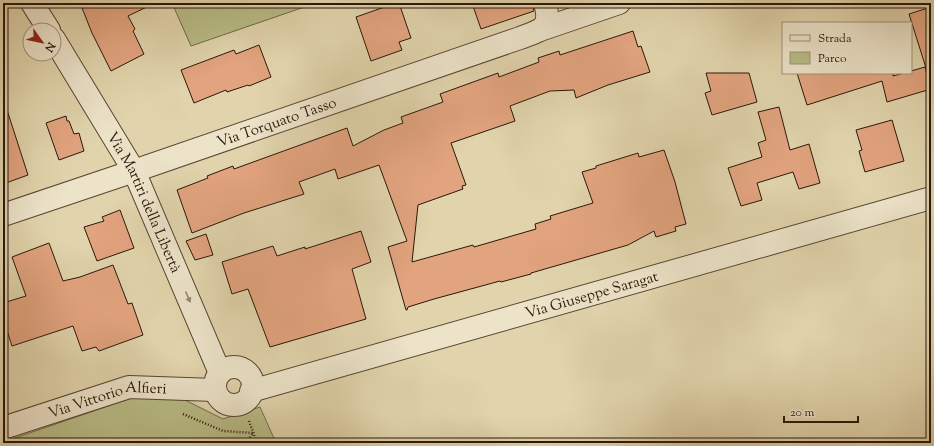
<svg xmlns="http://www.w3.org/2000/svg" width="934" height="446" font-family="'Sorts Mill Goudy',serif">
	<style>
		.green { fill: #b8bb86; stroke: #726948 }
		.building { fill: #e2a47f; stroke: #2b170a }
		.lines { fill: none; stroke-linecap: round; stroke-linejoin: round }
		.minor-casing { stroke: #584632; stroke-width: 24 }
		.path { stroke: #2b170a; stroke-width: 2.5; stroke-dasharray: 1 2; stroke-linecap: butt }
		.minor { stroke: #ece3c9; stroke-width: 22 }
		.oneway { fill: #958773 }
		.labels { text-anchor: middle; stroke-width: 3; stroke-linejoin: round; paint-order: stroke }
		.street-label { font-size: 15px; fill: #2b170a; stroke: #ece3c9 }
	</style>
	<rect width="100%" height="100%" fill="#e1d4ac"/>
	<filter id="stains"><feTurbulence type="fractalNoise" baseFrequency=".005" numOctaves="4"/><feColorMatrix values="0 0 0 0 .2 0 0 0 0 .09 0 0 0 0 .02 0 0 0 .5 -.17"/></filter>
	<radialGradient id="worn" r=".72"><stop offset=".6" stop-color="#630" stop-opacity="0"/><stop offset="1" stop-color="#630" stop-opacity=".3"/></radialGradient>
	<g class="green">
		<polygon points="172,3 316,3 191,46"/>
		<polygon points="161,388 223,419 260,407 276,443 3,443 3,442"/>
	</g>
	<g class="building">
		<polygon points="80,3 155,3 128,16 135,29 133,31 144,54 111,71 92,33"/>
		<polygon points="396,3 399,3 411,38 399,42 402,50 371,61 356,17"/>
		<polygon points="472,3 533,3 534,11 481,29"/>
		<polygon points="931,7 931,67 926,68 909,14"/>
		<polygon points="633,31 638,47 641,46 650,72 608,85 576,98 574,90 550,91 510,106 515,121 451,143 466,185 462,186 463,189 418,205 412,262 473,245 474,247 536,229 535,224 551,219 550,216 593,203 582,172 596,168 596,166 638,153 639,157 664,150 675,182 686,224 675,227 676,231 656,237 654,231 628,245 531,273 531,274 501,282 500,281 434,299 408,307 407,310 406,310 388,247 407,241 379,165 338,179 335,169 299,182 304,194 244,213 192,233 177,190 208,178 207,176 233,166 234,169 347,128 353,146 384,130 403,123 401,117 443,102 440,94 498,73 499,77 539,62 538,58 559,51 560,55"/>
		<polygon points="259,45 271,77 249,86 248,85 227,92 226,90 194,103 181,70 234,50 236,54"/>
		<polygon points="925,67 931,89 887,102 882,81 807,105 797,73 893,73 893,76 904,73 911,73 911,71"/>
		<polygon points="706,73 749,73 757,102 712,115 705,93 711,91"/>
		<polygon points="779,107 790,150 809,144 820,183 799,189 793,172 757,183 762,200 741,206 728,168 762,157 758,143 766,140 758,112"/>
		<polygon points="7,110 28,175 3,184 3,111"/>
		<polygon points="66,116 67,121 69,121 74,134 79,133 84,151 59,160 46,123"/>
		<polygon points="892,120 904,161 865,172 859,151 862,150 856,130"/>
		<polygon points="120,210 134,248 97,261 84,227 104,221 102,217"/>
		<polygon points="361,231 371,262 352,269 366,319 270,347 248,289 232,294 222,262 273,246 277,256 305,247 305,249"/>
		<polygon points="206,234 213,255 195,260 186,241"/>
		<polygon points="49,243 63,281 80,277 113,265 128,304 132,303 143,335 99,351 96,347 82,351 73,326 12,346 3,318 3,303 26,296 12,257"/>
	</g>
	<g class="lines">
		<defs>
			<g id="minor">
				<polyline points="32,3 49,30"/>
				<polyline points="540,30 619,3"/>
				<path id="s1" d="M54,39L134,171L220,373"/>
				<path id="s2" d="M3,215L134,171L520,38C541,30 552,29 545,3"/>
				<circle cx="234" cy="386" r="19"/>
				<path id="s3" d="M251,391L931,198"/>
				<path id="s4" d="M3,428L129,387L215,390"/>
			</g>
		</defs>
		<use href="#minor" class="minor-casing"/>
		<g class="path">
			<polyline points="183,414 223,431 253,433 246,443"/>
			<polyline points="249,421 257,443"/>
		</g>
		<use href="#minor" class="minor"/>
	</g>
	<defs><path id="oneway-solid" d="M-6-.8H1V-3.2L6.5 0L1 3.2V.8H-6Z"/></defs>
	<use class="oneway" href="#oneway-solid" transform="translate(188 297) rotate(67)"/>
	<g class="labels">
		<g class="street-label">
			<text dy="5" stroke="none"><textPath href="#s2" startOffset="289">Via Torquato Tasso</textPath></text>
			<text dy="5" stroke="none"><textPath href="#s1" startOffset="187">Via Martiri della Libertà</textPath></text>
			<text dy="5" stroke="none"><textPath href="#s3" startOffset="354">Via Giuseppe Saragat</textPath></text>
			<text dy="5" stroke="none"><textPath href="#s4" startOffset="109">Via Vittorio Alfieri</textPath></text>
		</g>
	</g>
	<rect width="934" height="446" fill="none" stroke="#e1d4ac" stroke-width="16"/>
	<rect x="4" y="4" width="926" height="438" fill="none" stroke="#2b170a" stroke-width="2"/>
	<rect x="8" y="8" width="918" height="430" fill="none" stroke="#2b170a"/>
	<rect x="782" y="22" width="130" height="52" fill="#ece3c9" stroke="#9f917d"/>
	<rect x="790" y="35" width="20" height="6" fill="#ece3c9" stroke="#9f917d"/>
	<text x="818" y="42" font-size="12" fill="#2b170a">Strada</text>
	<rect x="790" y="52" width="20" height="12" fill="#b8bb86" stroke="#9f917d"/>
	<text x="818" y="62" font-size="12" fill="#2b170a">Parco</text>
	<g transform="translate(42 42) rotate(123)"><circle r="19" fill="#ece3c9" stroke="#9f917d"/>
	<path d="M0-3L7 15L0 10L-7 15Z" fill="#8f2418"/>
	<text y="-6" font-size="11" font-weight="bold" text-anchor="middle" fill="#2b170a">N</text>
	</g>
	<path d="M784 416v6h74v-6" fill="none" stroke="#2b170a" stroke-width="2"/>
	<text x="790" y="416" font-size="12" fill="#2b170a" stroke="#ece3c9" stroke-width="3" paint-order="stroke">20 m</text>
	<rect width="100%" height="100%" filter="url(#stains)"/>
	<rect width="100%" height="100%" fill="url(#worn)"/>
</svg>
